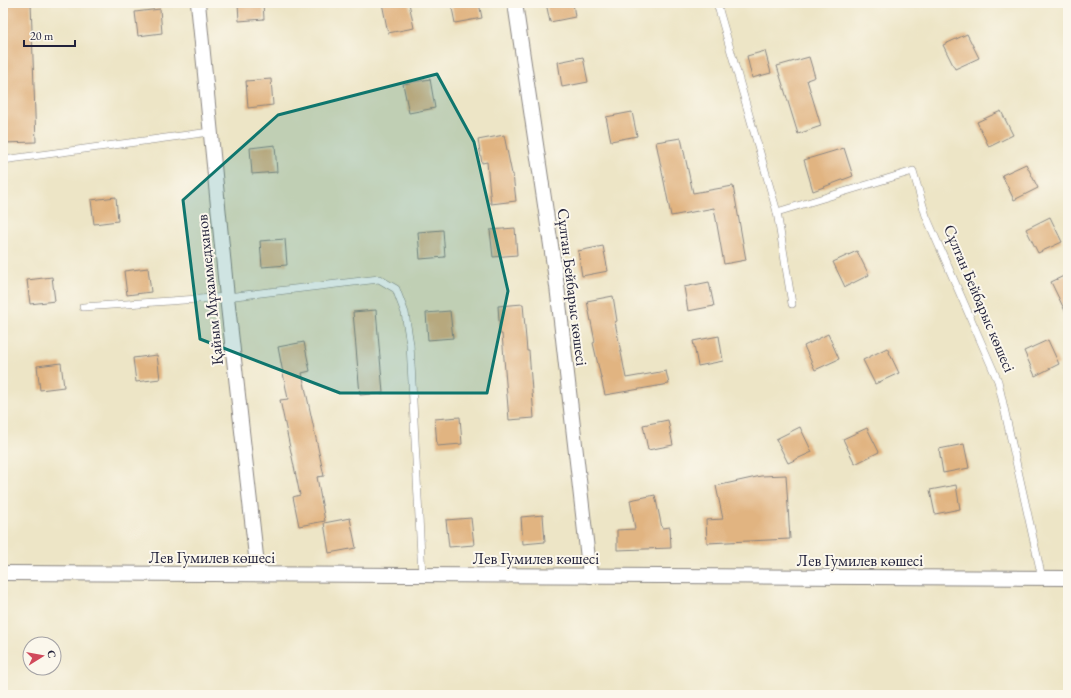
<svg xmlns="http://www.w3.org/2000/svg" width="1071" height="698" font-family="'EB Garamond',serif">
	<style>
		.building { fill: #e1b481 }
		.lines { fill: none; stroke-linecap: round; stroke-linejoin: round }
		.service-casing { stroke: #888480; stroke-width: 8 }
		.minor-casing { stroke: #888480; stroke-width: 16 }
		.service { stroke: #fff; stroke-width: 7 }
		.minor { stroke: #fff; stroke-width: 14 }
		.marked { fill: #0f766e; fill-opacity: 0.2; stroke: #0f766e; stroke-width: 3; stroke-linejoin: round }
		.labels { text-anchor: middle; stroke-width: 4; stroke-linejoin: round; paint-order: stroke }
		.street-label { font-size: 16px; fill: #22223b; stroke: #fbf7ec }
	</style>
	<rect width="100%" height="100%" fill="#fbf7ec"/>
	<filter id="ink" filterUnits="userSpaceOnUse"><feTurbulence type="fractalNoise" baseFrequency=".025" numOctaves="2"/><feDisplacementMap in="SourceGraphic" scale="8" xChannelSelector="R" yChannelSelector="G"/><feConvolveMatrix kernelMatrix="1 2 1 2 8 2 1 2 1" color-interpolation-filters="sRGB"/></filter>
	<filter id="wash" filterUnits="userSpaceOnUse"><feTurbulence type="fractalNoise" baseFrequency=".012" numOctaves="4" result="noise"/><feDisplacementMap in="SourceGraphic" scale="16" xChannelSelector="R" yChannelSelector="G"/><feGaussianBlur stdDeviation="0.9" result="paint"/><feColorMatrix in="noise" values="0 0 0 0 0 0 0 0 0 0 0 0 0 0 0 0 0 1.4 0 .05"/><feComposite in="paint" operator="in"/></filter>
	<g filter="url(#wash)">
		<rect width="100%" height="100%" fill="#ede5c6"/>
		<g id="blocks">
			<g class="building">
				<polygon points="3,3 31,3 36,142 3,143"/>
				<polygon points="238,3 263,3 264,19 239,21"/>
				<polygon points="382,3 409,3 414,28 388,33"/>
				<polygon points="451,3 479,3 482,18 455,23"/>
				<polygon points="546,3 573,3 575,17 550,22"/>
				<polygon points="160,9 162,33 138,36 135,12"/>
				<polygon points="967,34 979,58 955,69 943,45"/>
				<polygon points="765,51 771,73 752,78 747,56"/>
				<polygon points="583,57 588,82 562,87 558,62"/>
				<polygon points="809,57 815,77 807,80 821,126 798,134 777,66"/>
				<polygon points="271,79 273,105 248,108 246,81"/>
				<polygon points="430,79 435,108 409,113 403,84"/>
				<polygon points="1001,111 1013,135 989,147 977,122"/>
				<polygon points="632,112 637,136 611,141 606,117"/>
				<polygon points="504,135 512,174 513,174 516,201 491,204 487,162 482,163 478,140"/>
				<polygon points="681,138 693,193 733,186 746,260 724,264 714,208 671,216 656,142"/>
				<polygon points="275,145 277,172 252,174 250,148"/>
				<polygon points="844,148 853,176 813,191 804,160"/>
				<polygon points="1026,164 1038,188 1014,200 1002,175"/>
				<polygon points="116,197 118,221 94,224 91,200"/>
				<polygon points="1050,217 1062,242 1038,253 1026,229"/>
				<polygon points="515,228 517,255 493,257 490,230"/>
				<polygon points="443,230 445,257 420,259 418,232"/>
				<polygon points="285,239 287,265 262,267 260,241"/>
				<polygon points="603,246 608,271 582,276 578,251"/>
				<polygon points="857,251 869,275 845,287 833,262"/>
				<polygon points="148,268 151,292 127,295 124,271"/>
				<polygon points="1068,274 1068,317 1051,282"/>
				<polygon points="52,277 55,301 30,304 27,280"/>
				<polygon points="709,282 714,306 688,311 684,287"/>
				<polygon points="613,296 617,321 615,322 626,378 666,371 669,384 605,395 593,343 595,342 587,301"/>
				<polygon points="523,304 527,351 529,351 534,418 509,420 502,334 500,334 498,306"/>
				<polygon points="376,310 383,393 360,395 353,312"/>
				<polygon points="450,311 453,338 428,340 426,313"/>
				<polygon points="828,334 839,359 815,370 804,346"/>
				<polygon points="719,336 723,361 698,366 693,341"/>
				<polygon points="1048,340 1059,364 1035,376 1024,351"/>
				<polygon points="304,342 310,371 302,373 324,476 317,477 325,521 299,526 293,497 300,495 280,400 288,399 278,347"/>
				<polygon points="887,348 899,373 875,384 863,360"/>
				<polygon points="157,355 160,379 136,382 133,358"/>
				<polygon points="61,363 64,387 40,390 37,366"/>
				<polygon points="460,417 462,444 437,446 435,419"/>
				<polygon points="668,420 673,445 648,450 643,425"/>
				<polygon points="800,427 812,452 788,463 776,439"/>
				<polygon points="867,428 879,452 855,464 843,439"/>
				<polygon points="964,444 969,468 943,473 939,449"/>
				<polygon points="786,475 790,539 707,543 706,520 723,519 716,486 761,476"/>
				<polygon points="956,485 960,509 935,514 930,490"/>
				<polygon points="655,495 662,528 670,527 671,548 617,550 617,530 635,529 630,500"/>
				<polygon points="543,515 545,542 523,544 521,517"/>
				<polygon points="350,518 356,548 329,553 324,523"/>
				<polygon points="471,518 474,545 449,547 446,520"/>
			</g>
		</g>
	</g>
	<g filter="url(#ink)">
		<use href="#blocks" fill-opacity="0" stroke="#888480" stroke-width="1"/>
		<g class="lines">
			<defs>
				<g id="service">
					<polyline points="717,3 777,212 792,304"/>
					<polyline points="3,160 210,132"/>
					<polyline points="777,212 913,171 926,216 998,381 1042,578"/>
					<polyline points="83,307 227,297 379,279 396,289 405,313 410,344 422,575"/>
				</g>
				<g id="minor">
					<polyline points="198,3 227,297 258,574"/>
					<polyline points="515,3 557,286 590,576"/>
					<polyline points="3,573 1068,578"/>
				</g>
			</defs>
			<use href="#service" class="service-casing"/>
			<use href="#minor" class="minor-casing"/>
			<use href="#service" class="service"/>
			<use href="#minor" class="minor"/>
		</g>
	</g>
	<path class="marked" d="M437,74L474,142L508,291L487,393H340L200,339L183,200L278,115Z"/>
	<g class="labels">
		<g class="street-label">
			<text transform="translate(573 287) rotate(83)" y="6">Сұлтан Бейбарыс көшесі</text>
			<text transform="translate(209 290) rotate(-96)" y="6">Қайым Мұхаммедханов</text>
			<text transform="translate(980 298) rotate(67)" y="6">Сұлтан Бейбарыс көшесі</text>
			<text x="212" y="563">Лев Гумилев көшесі</text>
			<text x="536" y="564">Лев Гумилев көшесі</text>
			<text x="860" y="566">Лев Гумилев көшесі</text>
		</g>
	</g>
	<rect width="1071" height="698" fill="none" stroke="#fbf7ec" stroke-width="16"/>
	<g transform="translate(42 656) rotate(79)"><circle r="19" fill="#fbf7ec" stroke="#a4a2a5"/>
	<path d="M0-3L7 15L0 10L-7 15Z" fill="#d1495b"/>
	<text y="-6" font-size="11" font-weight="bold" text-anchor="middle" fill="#22223b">С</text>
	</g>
	<path d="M24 40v6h51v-6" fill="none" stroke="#22223b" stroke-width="2"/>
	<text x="30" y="40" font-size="12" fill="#22223b" stroke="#fbf7ec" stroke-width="3" paint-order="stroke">20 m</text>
</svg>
